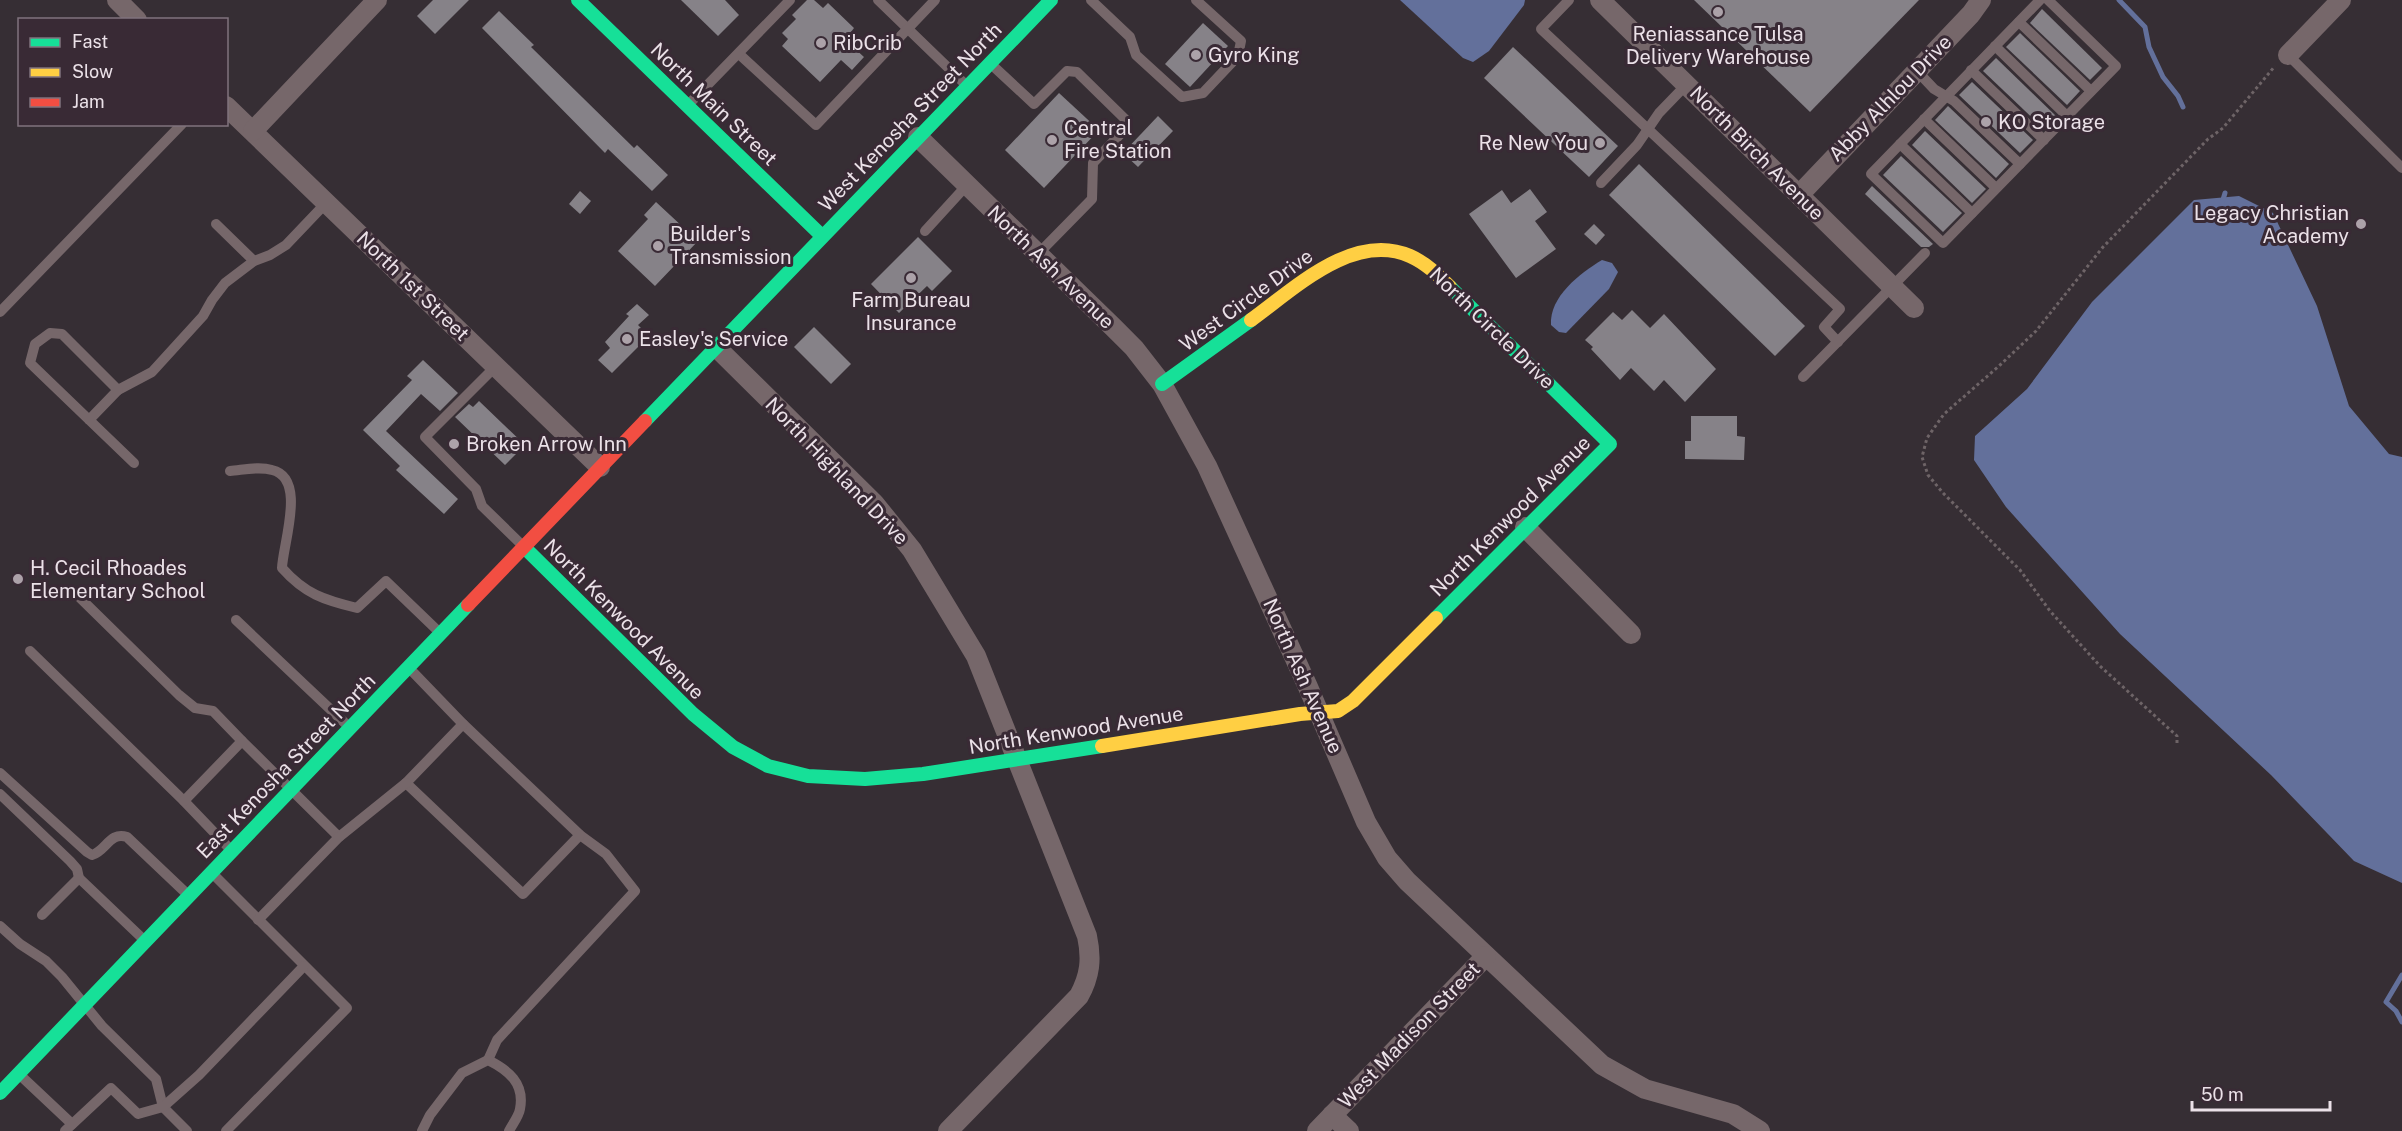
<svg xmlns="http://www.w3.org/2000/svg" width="2402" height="1131" font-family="'Public Sans',sans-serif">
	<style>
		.water { fill: #63709b }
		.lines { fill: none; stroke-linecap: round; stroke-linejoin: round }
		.stream { stroke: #63709b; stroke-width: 5 }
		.building { fill: #868288 }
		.path { stroke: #6e6467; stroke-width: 3; stroke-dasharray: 3 3; stroke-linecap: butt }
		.lane { stroke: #76676a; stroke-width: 10 }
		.street { stroke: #76676a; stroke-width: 20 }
		.fast { stroke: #16e098; stroke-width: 14 }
		.slow { stroke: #ffcf43; stroke-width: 14 }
		.jam { stroke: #f24e42; stroke-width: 14 }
		.poi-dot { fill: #aca2a9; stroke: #392a35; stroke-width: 2 }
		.labels { text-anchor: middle; stroke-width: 6; stroke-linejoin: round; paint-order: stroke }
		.poi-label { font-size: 20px; fill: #ebe1e8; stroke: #392a35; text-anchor: start }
		.street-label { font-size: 20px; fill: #ebe1e8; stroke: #392a35 }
	</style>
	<rect width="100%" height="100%" fill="#362e34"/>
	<g class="water">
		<polygon points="1400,0 1525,0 1524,5 1489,51 1473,62 1463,58"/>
		<polygon points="2239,196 2273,213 2317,306 2349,406 2389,454 2402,457 2402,883 2354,861 2271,775 2120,634 2006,507 1974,460 1975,436 2027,389 2092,302 2194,200"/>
		<path d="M1602,260L1612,263L1618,272L1609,289L1566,333L1559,332L1551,325C1549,297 1580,273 1602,260Z"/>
	</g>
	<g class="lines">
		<g class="stream">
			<polyline points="2119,0 2145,27 2149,47 2163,77 2178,96 2183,107"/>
			<polyline points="2222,203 2225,193"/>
			<polyline points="2402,975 2386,1002 2396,1011 2402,1022"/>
		</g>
	</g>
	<g class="building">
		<polygon points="433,0 469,0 435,34 417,16"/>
		<polygon points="681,0 725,0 739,15 718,36"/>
		<polygon points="807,0 814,0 823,8 828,3 854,28 851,32 859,40 853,47 864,57 852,70 841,60 820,82 782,46 788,39 782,33 796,19 792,15"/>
		<polygon points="1694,0 1919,0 1810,112"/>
		<polygon points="2042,9 2102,68 2090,80 2030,23"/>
		<polygon points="499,11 534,45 531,47 634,148 637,145 668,175 652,191 608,149 605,153 482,28"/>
		<polygon points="1203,23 1228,46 1190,87 1165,64"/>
		<polygon points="2020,33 2080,91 2067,105 2006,47"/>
		<polygon points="1513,47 1618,146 1589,177 1484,78"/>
		<polygon points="1996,58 2056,116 2044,129 1983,71"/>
		<polygon points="1972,82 2033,140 2020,153 1959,95"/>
		<polygon points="1059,93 1099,130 1044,188 1005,150"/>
		<polygon points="1948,106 2009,164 1996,178 1935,120"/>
		<polygon points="1158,116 1173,131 1138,167 1123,153"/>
		<polygon points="1925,131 1986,189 1972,203 1912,145"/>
		<polygon points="1901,156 1962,213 1943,232 1883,175"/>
		<polygon points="1639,164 1805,326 1775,356 1609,195"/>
		<polygon points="1872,186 1933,244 1929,247 1921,247 1865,194"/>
		<polygon points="1530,189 1547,212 1535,221 1556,249 1516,278 1469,214 1502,190 1511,203"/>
		<polygon points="580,191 591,201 580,214 569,204"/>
		<polygon points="656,202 698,241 655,286 618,251 648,219 644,215"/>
		<polygon points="1594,224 1605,235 1596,245 1584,234"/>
		<polygon points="918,237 952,271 932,291 927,286 899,313 871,284"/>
		<polygon points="637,304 649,315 638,325 649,336 612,373 598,360 610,348 605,342 629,316 626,314"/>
		<polygon points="1632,310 1650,328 1664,314 1716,369 1685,402 1664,380 1654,391 1631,368 1620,380 1591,349 1593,347 1585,340 1613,312 1622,320"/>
		<polygon points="814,327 851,364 831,384 794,347"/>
		<polygon points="423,360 458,393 440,411 421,394 386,431 458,499 444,514 396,470 400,466 363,430 412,380 407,376"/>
		<polygon points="479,401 525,445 505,465 455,417 469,404 473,407"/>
		<polygon points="1691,416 1737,416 1737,436 1745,437 1744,460 1685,459 1685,441 1691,441"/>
	</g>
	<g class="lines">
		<polyline class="path" points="2177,743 2177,736 2100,666 2050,611 2020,570 1943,493 1928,475 1922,457 1927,438 1944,414 1999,366 2036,331 2103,247 2208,139 2223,128 2275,66"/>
		<g class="lane">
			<polyline points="878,0 965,84"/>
			<polyline points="1091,0 1130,37 1136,55 1182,97 1203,93 1238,56 1241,41 1196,0"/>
			<polyline points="1569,0 1541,29 1840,309 1824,327 1838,342"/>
			<polyline points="2040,0 1871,174 1943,243 2116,66 2048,0"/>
			<polyline points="2019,22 2091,91"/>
			<polyline points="1995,46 2067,116"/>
			<polyline points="739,54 816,125 935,0"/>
			<polyline points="2288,55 2402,168"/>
			<polyline points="992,65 1034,104 1067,71 1077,72 1125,119 1127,127 1093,163 1092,199 1039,253"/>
			<polyline points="1971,70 2044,140"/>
			<polyline points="1917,71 1934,89 1954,101 2020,164"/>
			<polyline points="688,105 790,0"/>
			<polyline points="1924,119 1996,188"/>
			<polyline points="1900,144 1972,213"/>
			<polyline points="1601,183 1637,145 1659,113 1687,84"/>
			<polyline points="216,224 254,261"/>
			<polyline points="925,231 967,185"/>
			<polyline points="0,312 182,124"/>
			<polyline points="496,366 425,437 476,489 482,506 523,546"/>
			<polyline points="1803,377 1925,253"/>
			<polyline points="118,390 152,372 203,316 212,300 225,283 254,261 270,255 286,245 326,203"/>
			<polyline points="89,420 118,390 62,334 50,333 35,344 30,363 134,463"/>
			<path d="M230,471C243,470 259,466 272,470C307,478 283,543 282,568C305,594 324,600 357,608L386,581L438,631"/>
			<polyline points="74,592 179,695 195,708 213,711 242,741"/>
			<polyline points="236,620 347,725"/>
			<polyline points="30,651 184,801 229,848"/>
			<polyline points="410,669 463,724 580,835 606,854 635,891 497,1040 488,1060"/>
			<polyline points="463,724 406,783 523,894 580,835"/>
			<path d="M0,773L87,852L92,855C106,851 110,831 127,837L186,893"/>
			<polyline points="0,794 70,861 77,869 79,878 142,938"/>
			<polyline points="184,801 242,741 339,837"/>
			<polyline points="213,874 347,1008 226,1131"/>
			<polyline points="42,915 79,878"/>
			<polyline points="258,920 339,837 406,783"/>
			<polyline points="0,926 20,944 46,961 62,977 102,1026 156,1079 163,1107 187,1131"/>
			<polyline points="21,1076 72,1124"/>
			<polyline points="65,1131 111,1088 138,1114 163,1107 199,1075 304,966"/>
			<path d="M422,1131L430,1115L462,1073L488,1060C508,1070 525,1083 520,1109C519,1116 512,1125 509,1131"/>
		</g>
		<g class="street">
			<polyline points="117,0 137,20"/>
			<polyline points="1600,0 1914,308"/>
			<polyline points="2288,55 2341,0"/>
			<polyline points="226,106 600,467"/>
			<polyline points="253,131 377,0"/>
			<polyline points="918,137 1113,327 1134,348 1162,384 1207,466 1308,687 1366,822 1387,858 1407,881 1602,1065 1645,1089 1733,1114 1760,1131"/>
			<polyline points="1799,195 1971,14 1981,0"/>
			<path d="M716,347L874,503L912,550L976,656L1087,936C1092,959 1090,976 1079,996L948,1131"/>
			<polyline points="1525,527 1631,634"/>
			<polyline points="1332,1115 1349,1131"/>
			<polyline points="1317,1131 1486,956"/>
		</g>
		<g class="fast">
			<polyline points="578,0 822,236"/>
			<polyline points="1162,384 1251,320"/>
			<polyline points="645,421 1051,0"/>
			<polyline points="524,547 693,714 733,747 768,766 808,776 865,779 923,774 1102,746"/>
			<polyline points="1436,618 1610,444 1450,287"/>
			<polyline points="0,1093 468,605"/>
		</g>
		<g class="slow">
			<path d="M1251,320C1294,289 1353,231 1410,256C1426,263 1438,275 1450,287"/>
			<polyline points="1102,746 1300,714 1338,711 1353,701 1436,618"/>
		</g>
		<polyline class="jam" points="468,605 645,421"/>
	</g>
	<g class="poi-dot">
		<circle cx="1718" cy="12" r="6"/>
		<circle cx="821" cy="43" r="6"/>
		<circle cx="1196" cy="55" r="6"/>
		<circle cx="1986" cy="122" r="6"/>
		<circle cx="1052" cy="140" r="6"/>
		<circle cx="1600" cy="143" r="6"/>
		<circle cx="2361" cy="224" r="6"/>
		<circle cx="658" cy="246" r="6"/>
		<circle cx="911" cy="278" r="6"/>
		<circle cx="627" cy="339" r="6"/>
		<circle cx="454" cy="444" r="6"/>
		<circle cx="18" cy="579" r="6"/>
	</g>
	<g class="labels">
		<g class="poi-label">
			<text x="1718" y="41" text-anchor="middle">Reniassance Tulsa<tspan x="1718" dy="23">Delivery Warehouse</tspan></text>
			<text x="833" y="50">RibCrib</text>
			<text x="1208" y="62">Gyro King</text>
			<text x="1998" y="129">KO Storage</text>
			<text x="1064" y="135">Central<tspan x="1064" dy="23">Fire Station</tspan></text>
			<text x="1588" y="150" text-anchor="end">Re New You</text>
			<text x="2349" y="220" text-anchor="end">Legacy Christian<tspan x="2349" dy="23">Academy</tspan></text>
			<text x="670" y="241">Builder's<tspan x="670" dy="23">Transmission</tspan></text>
			<text x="911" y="307" text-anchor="middle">Farm Bureau<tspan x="911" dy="23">Insurance</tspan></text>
			<text x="639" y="346">Easley's Service</text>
			<text x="466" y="451">Broken Arrow Inn</text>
			<text x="30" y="575">H. Cecil Rhoades<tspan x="30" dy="23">Elementary School</tspan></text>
		</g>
		<g class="street-label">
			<text transform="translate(1890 98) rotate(-46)" y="7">Abby Alhlou Drive</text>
			<text transform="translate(714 104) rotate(44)" y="7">North Main Street</text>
			<text transform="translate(910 117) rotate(-46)" y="7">West Kenosha Street North</text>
			<text transform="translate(1757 153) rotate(45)" y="7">North Birch Avenue</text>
			<text transform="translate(1051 267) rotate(44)" y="7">North Ash Avenue</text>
			<text transform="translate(413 286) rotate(44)" y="7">North 1st Street</text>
			<text transform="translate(1246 300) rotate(-36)" y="7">West Circle Drive</text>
			<text transform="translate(1492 328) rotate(44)" y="7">North Circle Drive</text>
			<text transform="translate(837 471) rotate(46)" y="7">North Highland Drive</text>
			<text transform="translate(1510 516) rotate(-45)" y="7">North Kenwood Avenue</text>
			<text transform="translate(624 619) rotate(45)" y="7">North Kenwood Avenue</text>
			<text transform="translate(1303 676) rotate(66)" y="7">North Ash Avenue</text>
			<text transform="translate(1076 730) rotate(-9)" y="7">North Kenwood Avenue</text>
			<text transform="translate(286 766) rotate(-46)" y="7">East Kenosha Street North</text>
			<text transform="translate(1409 1035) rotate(-46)" y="7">West Madison Street</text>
		</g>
	</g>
	<rect x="18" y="18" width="210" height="108" fill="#392a35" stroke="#80737d" stroke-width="1.5"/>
	<rect x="30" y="38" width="30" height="9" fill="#16e098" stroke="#80737d" stroke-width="1.5"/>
	<text x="72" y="48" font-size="18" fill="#ebe1e8">Fast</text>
	<rect x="30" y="68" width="30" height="9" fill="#ffcf43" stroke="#80737d" stroke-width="1.5"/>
	<text x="72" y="78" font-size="18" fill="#ebe1e8">Slow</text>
	<rect x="30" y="98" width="30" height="9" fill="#f24e42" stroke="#80737d" stroke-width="1.5"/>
	<text x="72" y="108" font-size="18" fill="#ebe1e8">Jam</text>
	<path d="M2192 1101v9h138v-9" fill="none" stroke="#ebe1e8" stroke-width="3"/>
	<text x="2201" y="1101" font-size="18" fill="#ebe1e8" stroke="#392a35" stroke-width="4.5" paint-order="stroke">50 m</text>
</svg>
